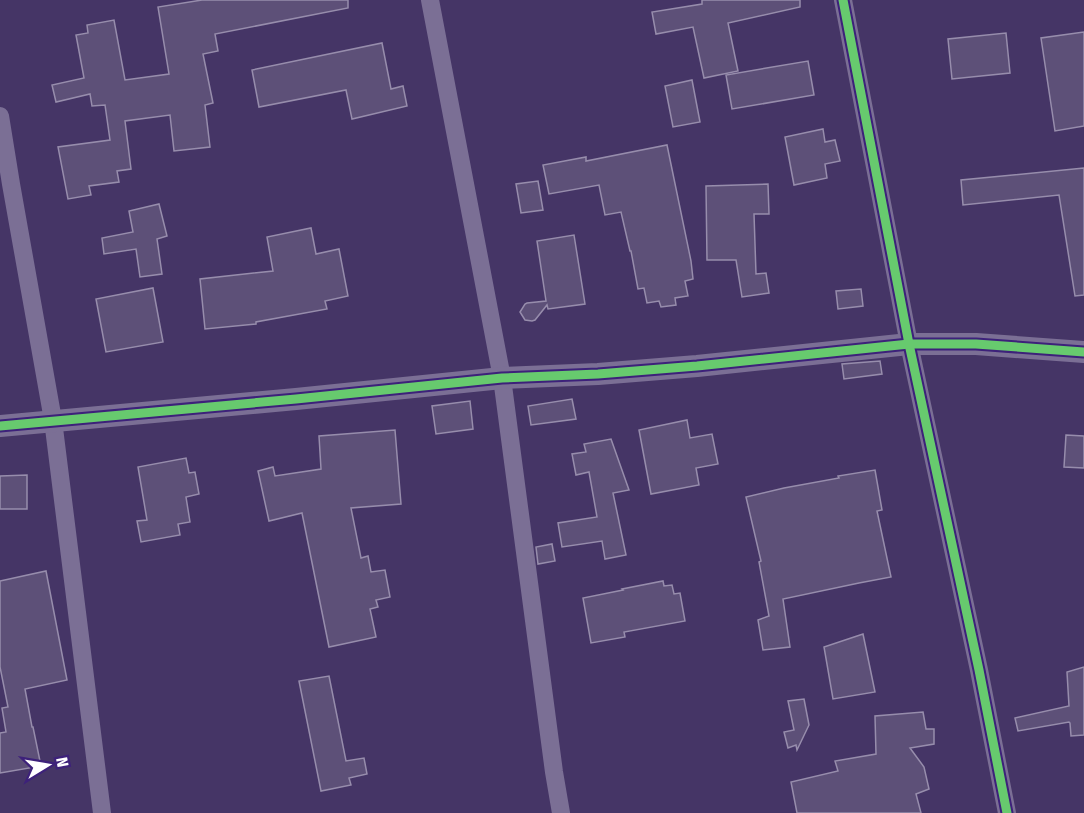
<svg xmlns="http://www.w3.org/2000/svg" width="1084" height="813" font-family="'Fira Sans Condensed',sans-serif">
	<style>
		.building { fill: #5d5078; stroke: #978dac; stroke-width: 1.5 }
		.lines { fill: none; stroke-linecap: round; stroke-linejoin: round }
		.minor { stroke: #7b6f95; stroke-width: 18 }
		.tertiary { stroke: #7b6f95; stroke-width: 22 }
		.cycleway-casing { stroke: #3d217a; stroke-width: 13 }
		.cycleway { stroke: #67ca6e; stroke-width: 9 }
	</style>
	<rect width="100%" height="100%" fill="#453566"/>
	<g class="building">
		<polygon points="202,0 348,0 348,8 215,34 218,51 203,54 213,103 205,105 210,147 174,151 170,115 125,121 131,169 117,171 119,182 89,186 91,195 68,199 58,147 110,140 105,105 92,106 90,94 56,102 52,85 84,78 76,35 88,33 87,25 114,20 125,80 169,74 158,7"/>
		<polygon points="702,0 800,0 800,7 728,23 738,71 704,78 693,27 656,34 652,12 702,4"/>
		<polygon points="1084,32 1084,126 1055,131 1041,38"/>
		<polygon points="1006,33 1010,73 952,79 948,39"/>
		<polygon points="382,43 391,89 403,86 407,106 352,119 346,90 259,107 252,70"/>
		<polygon points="808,61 814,95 732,109 726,75"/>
		<polygon points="692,80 700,122 673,127 665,86"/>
		<polygon points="823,129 825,142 835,140 840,161 825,164 827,178 794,185 785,137"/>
		<polygon points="667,145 691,261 693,279 685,281 688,296 675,298 676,305 661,307 659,301 647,303 644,288 638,289 631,251 630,251 621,212 605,215 599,185 549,194 543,165 586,157 586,161"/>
		<polygon points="1084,168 1084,295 1075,296 1059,195 963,205 961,180"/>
		<polygon points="538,181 543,210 521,213 516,184"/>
		<polygon points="768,184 769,214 754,214 756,274 766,273 769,293 742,297 736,260 707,260 706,186"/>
		<polygon points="159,204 167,236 157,239 162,274 140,277 136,249 104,254 102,238 133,232 129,211"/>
		<polygon points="311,228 316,254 339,249 348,296 325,301 327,309 256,322 256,324 205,329 200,279 273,271 267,237"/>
		<polygon points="574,235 585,304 548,309 547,305 535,320 532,321 525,320 520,312 525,304 527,303 546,301 537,241"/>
		<polygon points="153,288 163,342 106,352 96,299"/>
		<polygon points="861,289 863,306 838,309 836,291"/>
		<polygon points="880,361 882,374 844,379 842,364"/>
		<polygon points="572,399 576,419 531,425 528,406"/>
		<polygon points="470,401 473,429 436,434 432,406"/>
		<polygon points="687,420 690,438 712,434 718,464 696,468 699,485 651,494 639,430"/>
		<polygon points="395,430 401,504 351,508 361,558 368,556 371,572 385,570 390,597 376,600 378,607 370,609 376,637 329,647 302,513 269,521 258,471 273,467 275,476 321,469 319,436"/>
		<polygon points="1066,435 1084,436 1084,468 1064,467"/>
		<polygon points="611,439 629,490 613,493 626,555 605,559 602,541 562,547 558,523 597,517 589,472 576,475 572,454 586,452 584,444"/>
		<polygon points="186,458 189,473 195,472 199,494 186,497 190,522 178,524 180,535 141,542 137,521 147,520 138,467"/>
		<polygon points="875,470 882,510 877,511 891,577 859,583 783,599 790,647 763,650 758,620 769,616 759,562 761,561 746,497 784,488 839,478 838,476"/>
		<polygon points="27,475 27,509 0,509 0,476"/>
		<polygon points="552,544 555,561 538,564 536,547"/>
		<polygon points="46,571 67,680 25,689 32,727 33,727 41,766 0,773 0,733 6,732 2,708 8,707 0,667 0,581"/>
		<polygon points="663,581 664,586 672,585 674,594 680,593 685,621 624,632 625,637 591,643 583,598 623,590 622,589"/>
		<polygon points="863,634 875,692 833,699 824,647"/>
		<polygon points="1084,667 1084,735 1071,736 1070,723 1069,722 1018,731 1015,718 1069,706 1067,672"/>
		<polygon points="329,676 346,761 364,758 367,774 349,778 351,785 321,791 299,681"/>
		<polygon points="804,699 809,725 797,750 796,745 788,748 784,732 794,730 788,701"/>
		<polygon points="923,712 926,729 934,729 934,744 910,748 924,767 929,789 916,794 921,813 797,813 791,782 838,771 835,761 876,754 875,716"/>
	</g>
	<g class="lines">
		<g class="minor">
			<polyline points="430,0 502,378 554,772 561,813"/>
			<polyline points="843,0 909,344 979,670 1007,813"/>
			<polyline points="0,116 11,184 53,420 102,813"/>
		</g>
		<polyline class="tertiary" points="0,426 296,399 502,378 598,374 697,366 909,344 976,344 1084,352"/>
		<defs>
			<g id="cycleway">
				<polyline points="843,0 909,344 979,670 1007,813"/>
				<polyline points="0,426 296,399 502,378 598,374 697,366 909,344 976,344 1084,352"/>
			</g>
		</defs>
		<use href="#cycleway" class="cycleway-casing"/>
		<use href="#cycleway" class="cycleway"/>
	</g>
	<g transform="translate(48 765) rotate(79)" stroke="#3d217a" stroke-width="4.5" paint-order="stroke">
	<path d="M0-4.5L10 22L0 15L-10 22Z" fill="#ffffff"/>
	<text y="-9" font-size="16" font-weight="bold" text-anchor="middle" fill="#ffffff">N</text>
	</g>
</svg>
